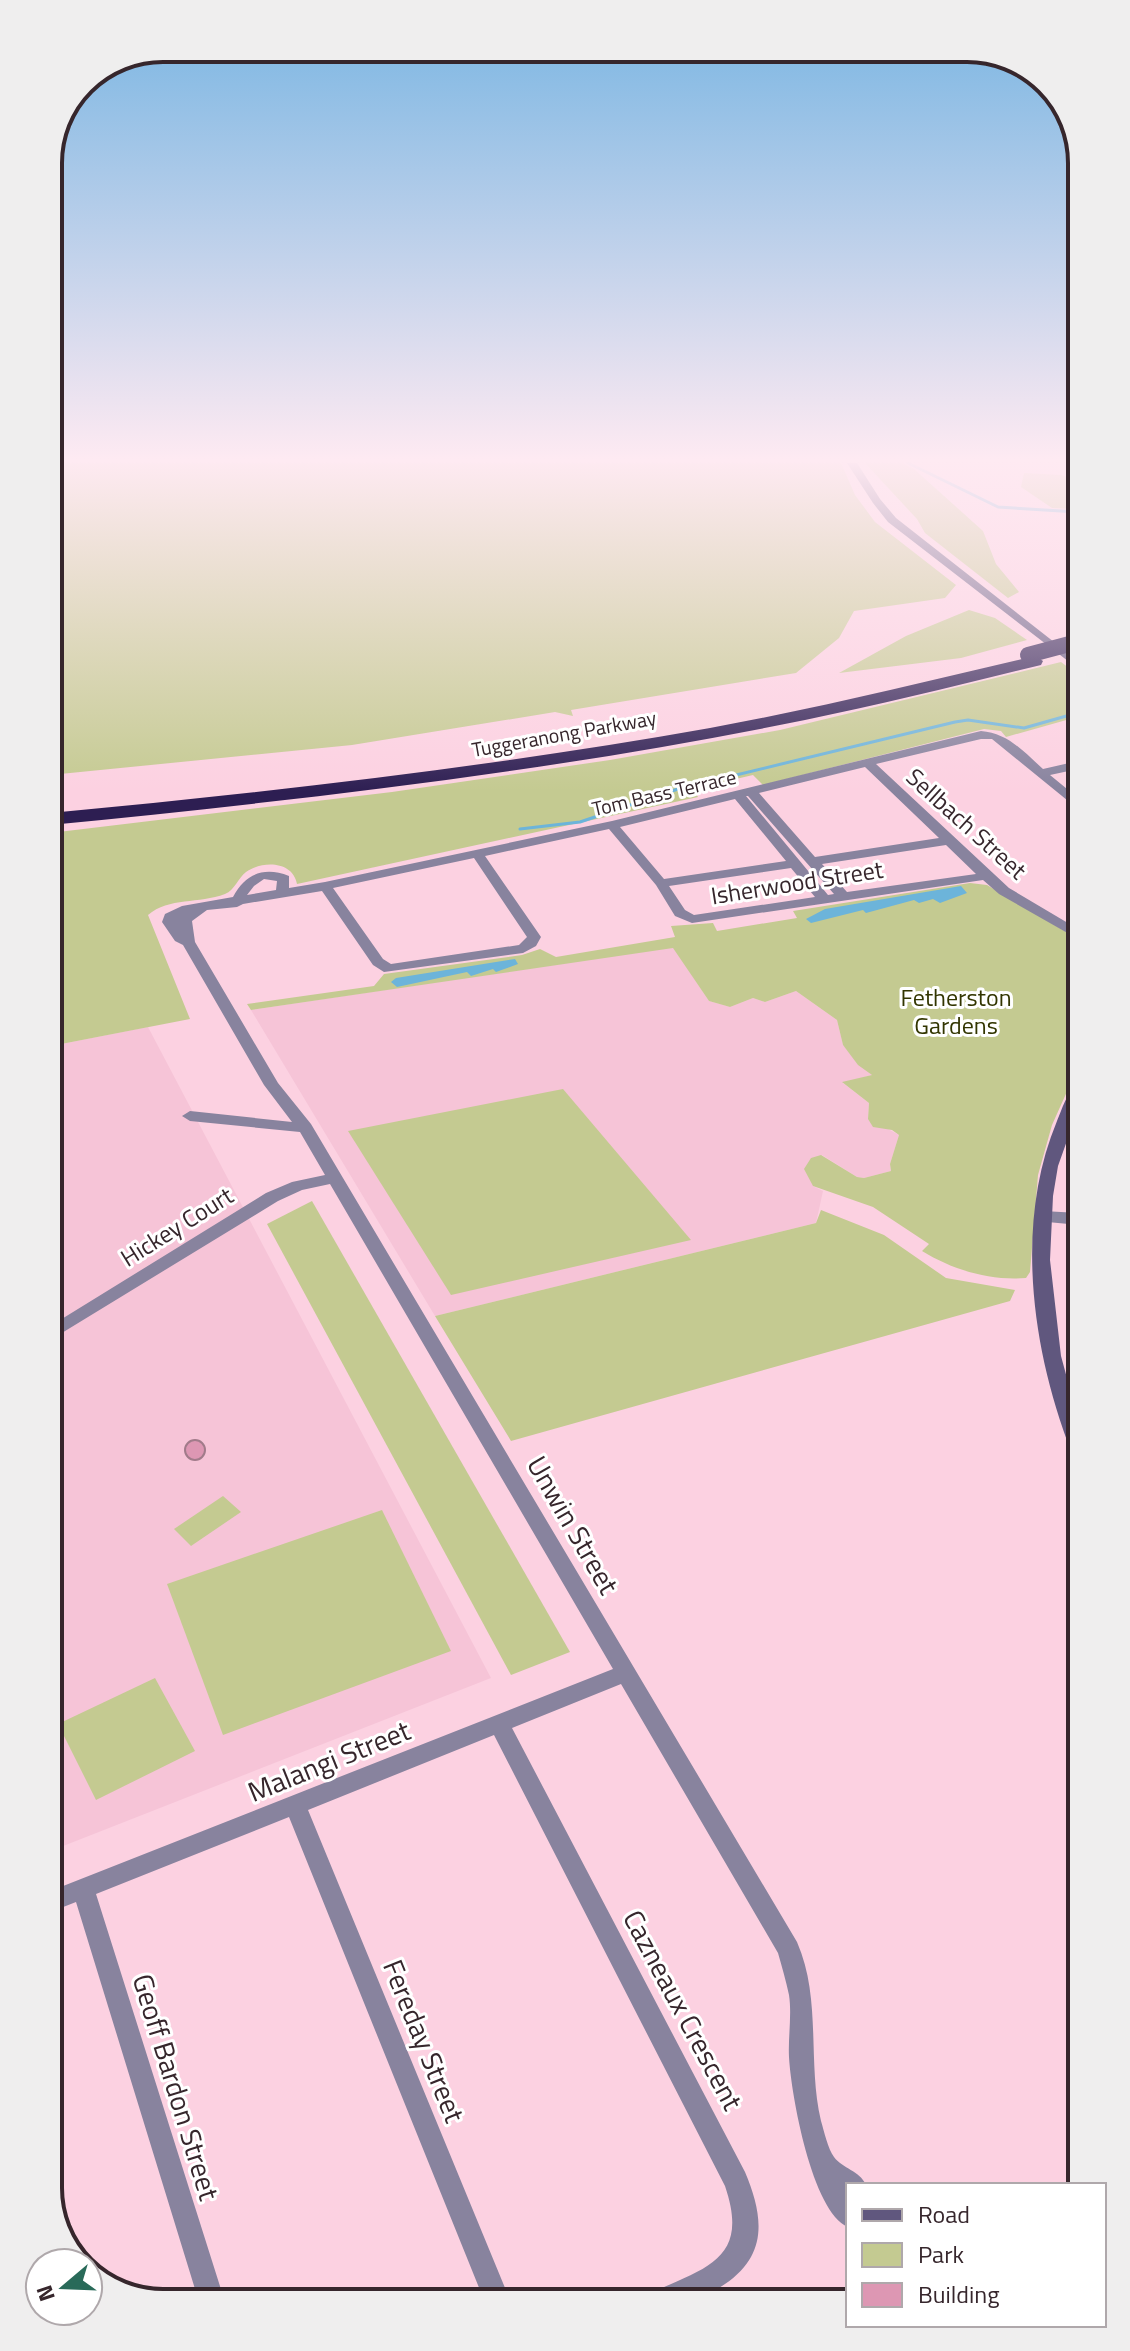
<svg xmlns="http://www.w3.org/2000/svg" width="1130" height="2351" font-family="'Titillium Web',sans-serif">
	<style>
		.built { fill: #f6c4d7 }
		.green { fill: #c4ca91 }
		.water { fill: #6cb4da }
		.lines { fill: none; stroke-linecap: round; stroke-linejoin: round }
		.stream { stroke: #6cb4da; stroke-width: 3 }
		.building { fill: #dd97b3; stroke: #a17b8a; stroke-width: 2 }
		.street { fill: #88839e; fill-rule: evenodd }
		.secondary { fill: #60577e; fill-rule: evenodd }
		.highway { fill: #2d1e52; fill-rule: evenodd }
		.highway-bridge { stroke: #2d1e52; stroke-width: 16 }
		.labels { text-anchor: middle; stroke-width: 6; stroke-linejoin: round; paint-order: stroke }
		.far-street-label { font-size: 20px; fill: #36262c; stroke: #fff }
		.street-label { font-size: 24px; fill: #36262c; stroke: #fff }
		.park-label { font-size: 24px; fill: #323500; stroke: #fff }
		.near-street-label { font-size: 28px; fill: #36262c; stroke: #fff }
		.rim { fill: none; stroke: #36262c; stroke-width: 4 }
	</style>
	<rect width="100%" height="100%" fill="#fcd1e1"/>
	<g class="built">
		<polygon points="673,947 709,1001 730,1007 753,998 765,1002 796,991 837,1020 843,1045 872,1075 843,1083 869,1103 868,1118 899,1135 890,1164 891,1171 864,1178 857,1177 822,1155 813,1186 823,1191 816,1223 435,1316 251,1010"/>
		<polygon points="148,1027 491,1678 53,1850 51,1046"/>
	</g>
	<g class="green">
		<polygon points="49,463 841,463 855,495 875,522 956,585 945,598 854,611 839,638 796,673 571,710 573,716 555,712 352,745 50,775"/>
		<polygon points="865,463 902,463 914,469 983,531 996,564 1019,592 1008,598 925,533 917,519"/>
		<polygon points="1024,473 1061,475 1077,480 1077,509 1052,508 1021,487"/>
		<polygon points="969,610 995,618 1027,640 961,658 839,673 906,636"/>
		<path d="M1061,662L1077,674V717L1006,737L1001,731L984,729L763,785L753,775L693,789L698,797L297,884C293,861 263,860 246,872C238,878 235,890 225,894C199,904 169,897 148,915L190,1019L51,1046L50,833L392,792L610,760L780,730Z"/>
		<path d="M970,883L987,885L1078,939V1067L1052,1125L1038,1175L1030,1272L1026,1278C990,1281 953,1270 922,1251L929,1244L873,1207L813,1186L804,1169L811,1158L821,1155L857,1177L864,1178L891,1171L890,1164L899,1135L892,1130L873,1127L868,1119L869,1103L842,1082L872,1075L858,1065L843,1045L837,1020L796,991L765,1002L753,998L730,1007L709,1001L673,948L251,1010L247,1004L374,986L384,974L522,955L540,949L556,957L675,937L671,926L713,923L717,931L797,918L793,911Z"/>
		<polygon points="563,1089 691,1240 451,1295 348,1131"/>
		<polygon points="312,1201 570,1652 511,1675 267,1224"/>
		<polygon points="821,1210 884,1235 946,1278 1015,1290 1010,1301 511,1441 435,1316 816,1223"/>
		<polygon points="223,1496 241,1512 191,1546 174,1529"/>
		<polygon points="382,1510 451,1651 223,1735 167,1584"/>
		<polygon points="155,1678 195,1751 96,1800 58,1724"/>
	</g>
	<g class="water">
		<polygon points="961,886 967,893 940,903 933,899 919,903 914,900 866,913 863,910 811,923 806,919 825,909"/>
		<polygon points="515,959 518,964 496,972 493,969 471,976 467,972 397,987 391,982 396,978"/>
	</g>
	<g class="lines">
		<g class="stream">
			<polyline points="908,463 998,507 1077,512"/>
			<polyline points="520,829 580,822 678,789 955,722 968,720 1024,728 1077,713"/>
		</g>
	</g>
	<circle class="building" cx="195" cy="1450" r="10"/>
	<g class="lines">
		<g class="street">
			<path d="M981,731C1008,733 1024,752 1043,769L1078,761V769L1050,775L1078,798V809L992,739H981L876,764L1009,888L1078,929V939L999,894L983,880L692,923L675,916L656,885L609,829L485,856L541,937L536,946L523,953L384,972L373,965L322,891L243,904L237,907L207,910L192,921L195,942L278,1083L311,1124L343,1178L797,1942C822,1999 807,2062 821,2121C824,2131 828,2149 834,2157C843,2169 859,2170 866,2185H848V2227C812,2212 791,2094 789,2057C788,2037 792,2015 789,1995C786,1981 782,1967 778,1953L621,1684L512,1728L745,2172C763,2215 769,2254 725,2284C717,2289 706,2297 697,2299C684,2302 667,2299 653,2299L657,2290C714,2266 748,2254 725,2186L494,1735L308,1810L510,2300H484L289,1817L96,1894L225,2302H199L76,1902L53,1911V1890L613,1669L330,1184L302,1190L278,1201L52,1339V1325L266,1193L292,1182L325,1175L300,1132L190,1121L182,1116L190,1111L292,1122L264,1085L183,945L175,941L162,922L165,914L182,906L233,897C245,874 264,866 289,876V888L325,882L612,821ZM865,767L939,838L815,857L759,793ZM746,796H748L834,894L828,895ZM735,799L786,861L664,879L620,827ZM946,845L976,874L847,892L822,864ZM474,858L527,937L519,945L391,964L383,959L333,888ZM791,868L815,897L694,915L685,910L669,886ZM264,879L277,881L276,890L247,895L254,886Z"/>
			<polygon points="1043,1211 1079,1213 1079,1225 1037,1221 1035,1217 1037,1213"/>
		</g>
		<g class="secondary">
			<polygon points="847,463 857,463 880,499 896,518 1077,660 1077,668 888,522 873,503"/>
			<path d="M1079,1085V1107L1058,1166L1053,1196L1050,1260L1061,1356L1080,1426V1458L1073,1456L1071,1451C1032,1350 1014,1224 1057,1121C1062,1110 1067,1090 1079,1085Z"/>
		</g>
		<path class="highway" d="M1035,656L1043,661L1041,665C963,684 884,704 805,720C556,771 303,800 50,825V813C271,792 491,767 710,728C819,708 927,681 1035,656Z"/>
		<polyline class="highway-bridge" points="1028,655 1077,642"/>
	</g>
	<linearGradient id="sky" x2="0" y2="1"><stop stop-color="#76b4e2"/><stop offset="0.58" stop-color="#feeaf2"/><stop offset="1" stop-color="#feeaf2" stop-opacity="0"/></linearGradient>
	<rect width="1130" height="792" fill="url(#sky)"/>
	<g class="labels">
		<g class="far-street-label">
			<text transform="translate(564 734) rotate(-10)" y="7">Tuggeranong Parkway</text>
			<text transform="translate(664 793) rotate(-13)" y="7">Tom Bass Terrace</text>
		</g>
		<g class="street-label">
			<text transform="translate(966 824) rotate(42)" y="8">Sellbach Street</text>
			<text transform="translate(797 883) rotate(-9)" y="8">Isherwood Street</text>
			<text transform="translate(177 1227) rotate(-32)" y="8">Hickey Court</text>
		</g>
		<g class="park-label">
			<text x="956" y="1006">Fetherston<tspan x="956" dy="28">Gardens</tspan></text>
		</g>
		<g class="near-street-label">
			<text transform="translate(573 1525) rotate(60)" y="10">Unwin Street</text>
			<text transform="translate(329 1761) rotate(-22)" y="10">Malangi Street</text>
			<text transform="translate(683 2010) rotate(62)" y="10">Cazneaux Crescent</text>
			<text transform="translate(424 2041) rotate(68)" y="10">Fereday Street</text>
			<text transform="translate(176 2087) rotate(73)" y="10">Geoff Bardon Street</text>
		</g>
	</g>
	<path d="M0 0H1130V2351H0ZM163 62H967A101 101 0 0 1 1068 163V2188A101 101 0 0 1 967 2289H163A101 101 0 0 1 62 2188V163A101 101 0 0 1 163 62Z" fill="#efeeee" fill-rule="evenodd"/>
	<path class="rim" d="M163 62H967A101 101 0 0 1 1068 163V2188A101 101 0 0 1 967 2289H163A101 101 0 0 1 62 2188V163A101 101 0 0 1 163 62Z"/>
	<rect x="846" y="2183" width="260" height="144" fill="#ffffff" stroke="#afa8ab" stroke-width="2"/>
	<rect x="862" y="2209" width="40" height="12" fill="#60577e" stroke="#afa8ab" stroke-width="2"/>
	<text x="918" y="2223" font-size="24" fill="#36262c">Road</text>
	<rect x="862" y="2243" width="40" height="24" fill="#c4ca91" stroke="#afa8ab" stroke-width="2"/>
	<text x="918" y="2263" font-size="24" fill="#36262c">Park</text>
	<rect x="862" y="2283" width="40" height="24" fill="#dd97b3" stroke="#afa8ab" stroke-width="2"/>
	<text x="918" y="2303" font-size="24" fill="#36262c">Building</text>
	<g transform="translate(64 2287) rotate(251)"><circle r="38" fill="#ffffff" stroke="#afa8ab" stroke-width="2"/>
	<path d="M0-6L14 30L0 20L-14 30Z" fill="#296a59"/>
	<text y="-12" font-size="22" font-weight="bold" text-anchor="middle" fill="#36262c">N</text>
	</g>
</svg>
